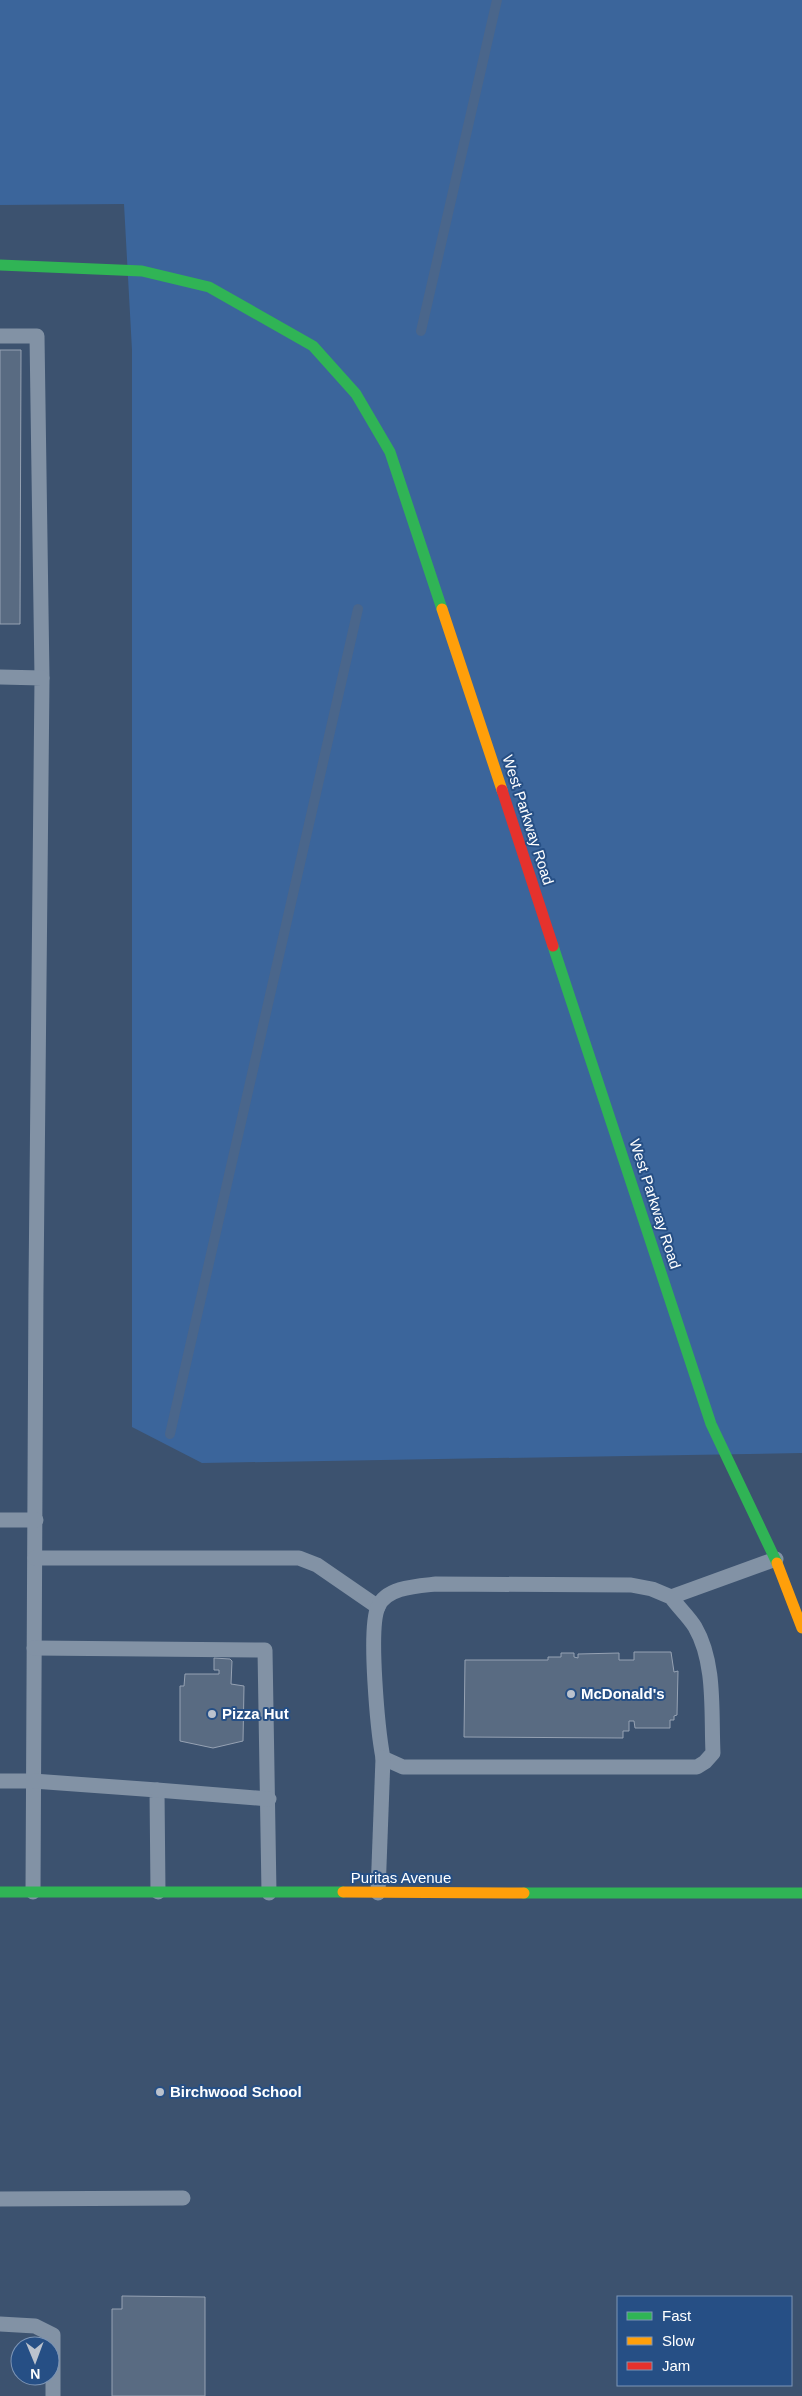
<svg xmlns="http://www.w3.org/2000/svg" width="802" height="2396" font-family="Helvetica,sans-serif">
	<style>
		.green { fill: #3b659b }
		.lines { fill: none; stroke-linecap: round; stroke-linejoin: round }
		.stream { stroke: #4a668b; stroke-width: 10 }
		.building { fill: #596b82; stroke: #96a2b3 }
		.lane { stroke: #8292a5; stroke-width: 15 }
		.fast { stroke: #30b455; stroke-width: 11 }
		.slow { stroke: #ff9f0a; stroke-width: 11 }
		.jam { stroke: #e5322d; stroke-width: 11 }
		.poi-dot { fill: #bbc2cd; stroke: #264f85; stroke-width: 2 }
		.labels { text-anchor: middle; stroke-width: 4; stroke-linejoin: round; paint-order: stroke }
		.street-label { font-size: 15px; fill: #fff; stroke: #264f85 }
		.poi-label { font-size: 15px; font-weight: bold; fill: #fff; stroke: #264f85; text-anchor: start }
	</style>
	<rect width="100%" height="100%" fill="#3c526f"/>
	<polygon class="green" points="0,0 802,0 802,1453 202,1463 132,1427 132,350 124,204 0,205"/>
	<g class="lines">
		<g class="stream">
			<polyline points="421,331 497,0"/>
			<polyline points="170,1434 358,609"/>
		</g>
	</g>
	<g class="building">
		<polygon points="0,350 21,350 20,624 0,624"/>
		<polygon points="634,1652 671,1652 674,1672 678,1671 677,1715 674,1716 674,1720 670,1720 670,1728 635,1728 634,1721 629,1721 629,1731 623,1731 623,1738 464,1737 465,1660 548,1660 548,1657 561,1657 561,1653 574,1653 574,1657 578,1658 578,1654 619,1653 619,1660 634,1660"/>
		<polygon points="214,1658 230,1659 232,1661 231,1684 244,1686 243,1741 213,1748 180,1741 180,1686 184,1686 185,1674 219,1674 219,1670 214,1670"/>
		<polygon points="122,2296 205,2297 205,2396 112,2396 112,2309 122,2309"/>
	</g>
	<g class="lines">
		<g class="lane">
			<polyline points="0,336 37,336 42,678"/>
			<path d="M0,677L42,678C37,1083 34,1487 33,1892"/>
			<polyline points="0,1520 36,1520"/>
			<polyline points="35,1558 299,1558 317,1565 378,1607"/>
			<path d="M671,1597C678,1607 689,1617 695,1627C716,1663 711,1713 713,1753L705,1762L697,1767H403L383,1758C378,1732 368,1629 378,1607C386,1587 418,1586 436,1584L631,1585L652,1589L671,1597L776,1559"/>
			<polyline points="34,1648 265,1650 269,1893"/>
			<polyline points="0,1781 33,1781 157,1790 158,1892"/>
			<polyline points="157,1790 269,1799"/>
			<polyline points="378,1893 383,1758"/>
			<polyline points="0,2199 183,2198"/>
			<polyline points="0,2324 35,2326 53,2335 53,2396"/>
		</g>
		<g class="fast">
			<polyline points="0,265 142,271 209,287 313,346 356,394 390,452 442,609"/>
			<polyline points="553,946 711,1424 777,1563"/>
			<polyline points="0,1892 343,1892"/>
			<polyline points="524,1893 802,1893"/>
		</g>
		<g class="slow">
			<polyline points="442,609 502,790"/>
			<polyline points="777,1563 802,1628"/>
			<polyline points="343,1892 524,1893"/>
		</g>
		<polyline class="jam" points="502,790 553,946"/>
	</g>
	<g class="poi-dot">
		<circle cx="571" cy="1694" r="5"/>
		<circle cx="212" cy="1714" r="5"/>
		<circle cx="160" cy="2092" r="5"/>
	</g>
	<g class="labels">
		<g class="street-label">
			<text transform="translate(528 820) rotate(72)" y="5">West Parkway Road</text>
			<text transform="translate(655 1204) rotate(72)" y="5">West Parkway Road</text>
			<text x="401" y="1883">Puritas Avenue</text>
		</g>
		<g class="poi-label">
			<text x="581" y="1699">McDonald's</text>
			<text x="222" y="1719">Pizza Hut</text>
			<text x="170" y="2097">Birchwood School</text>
		</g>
	</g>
	<rect x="617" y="2296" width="175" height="90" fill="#264f85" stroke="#7d95b6"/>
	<rect x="627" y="2312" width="25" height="8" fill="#30b455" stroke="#7d95b6"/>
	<text x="662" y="2321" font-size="15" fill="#ffffff">Fast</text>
	<rect x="627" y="2337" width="25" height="8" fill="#ff9f0a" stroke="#7d95b6"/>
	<text x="662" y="2346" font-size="15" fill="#ffffff">Slow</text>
	<rect x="627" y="2362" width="25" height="8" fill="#e5322d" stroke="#7d95b6"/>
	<text x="662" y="2371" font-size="15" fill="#ffffff">Jam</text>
	<g transform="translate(35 2361) rotate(179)"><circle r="24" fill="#264f85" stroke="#7d95b6"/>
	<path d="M0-4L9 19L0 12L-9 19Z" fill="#bbc2cd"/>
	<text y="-8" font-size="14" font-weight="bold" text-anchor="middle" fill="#ffffff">N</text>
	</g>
</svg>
